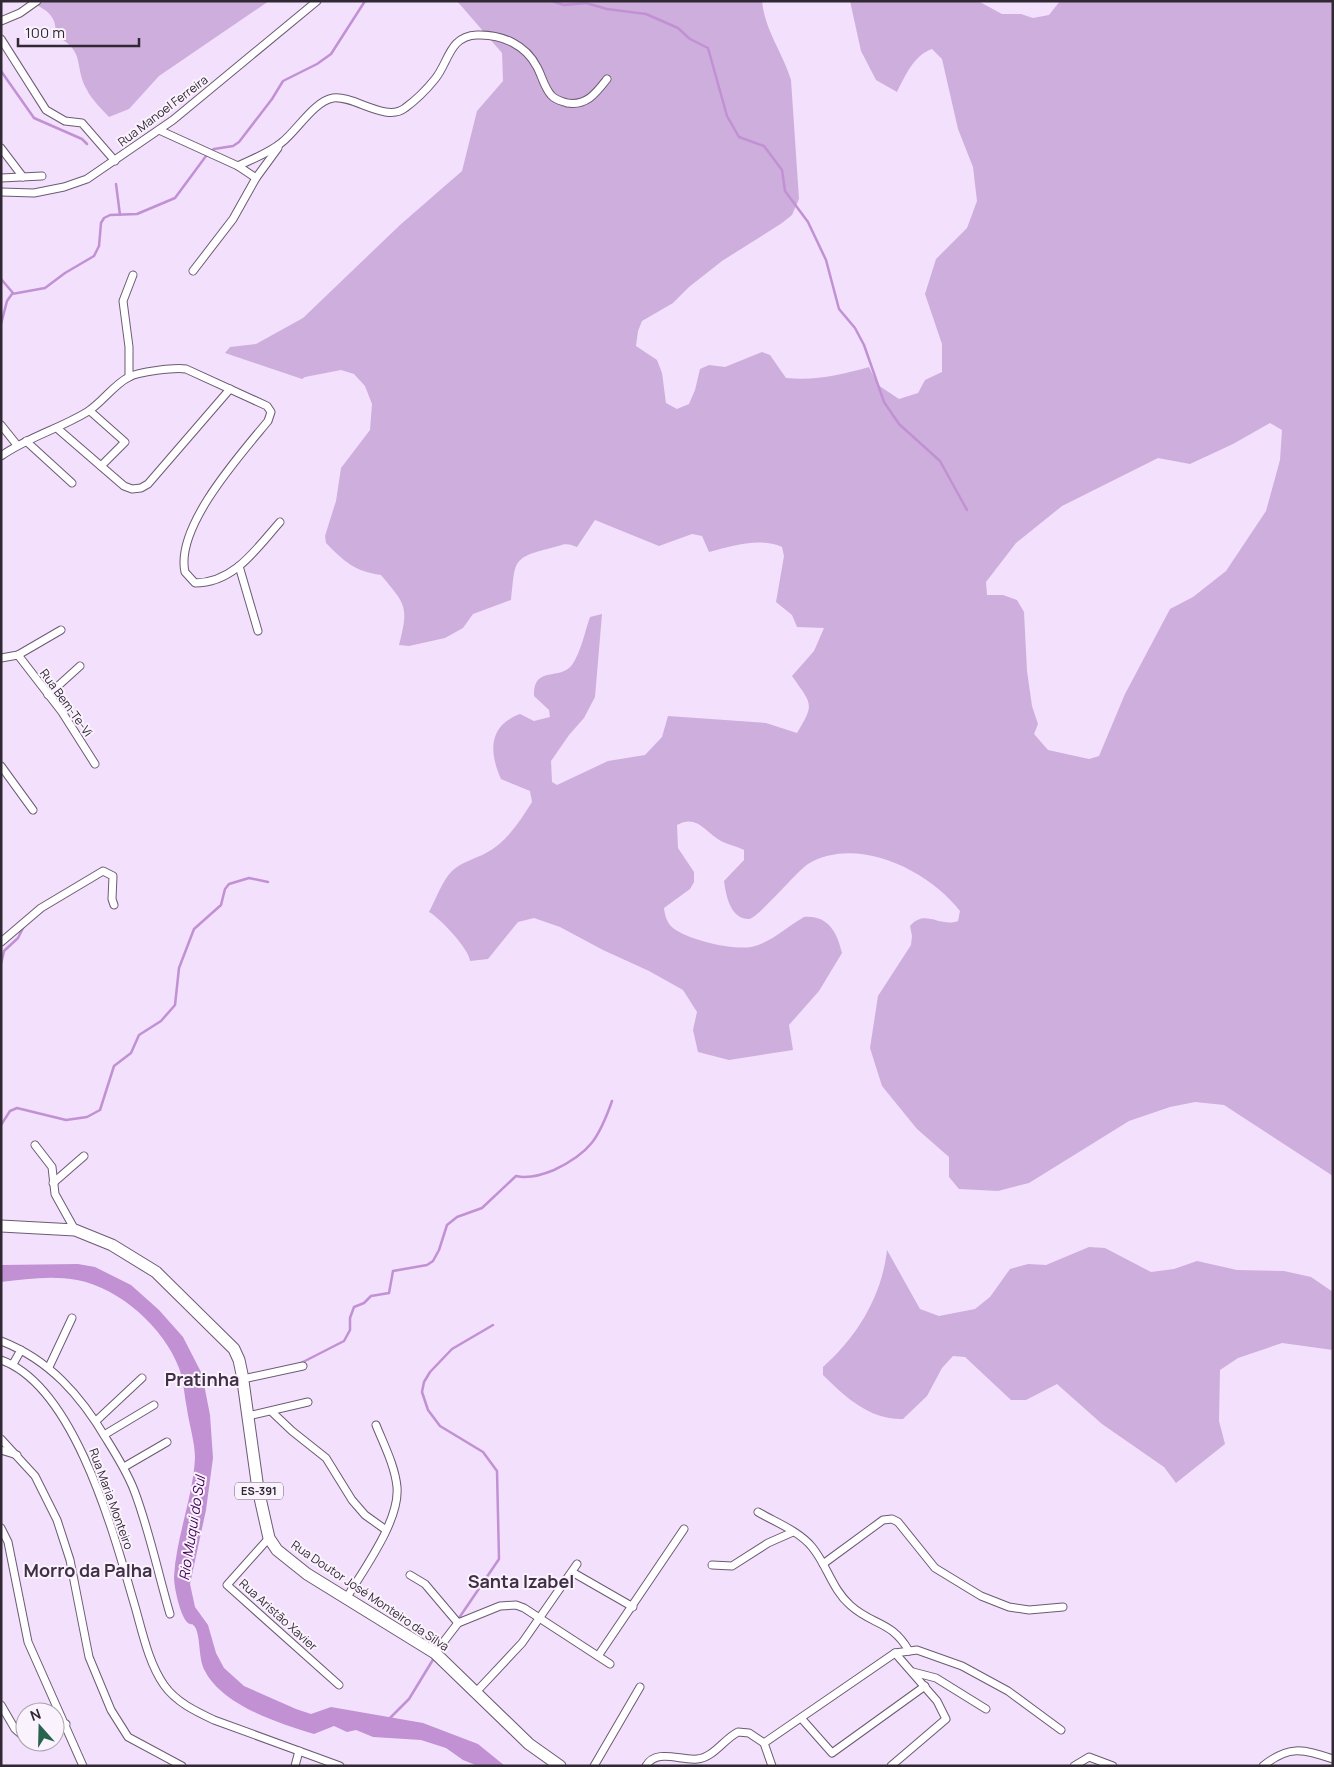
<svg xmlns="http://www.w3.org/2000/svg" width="1334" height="1767" font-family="Manrope,sans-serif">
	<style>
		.green { fill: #ceaedc; fill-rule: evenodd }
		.water { fill: #c191d4 }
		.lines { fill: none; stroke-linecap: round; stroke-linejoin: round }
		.stream { stroke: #c191d4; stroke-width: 2.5 }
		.street-casing { stroke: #6c5b73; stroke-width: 9 }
		.primary-casing { stroke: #6c5b73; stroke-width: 13 }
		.street { stroke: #fff; stroke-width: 7 }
		.primary { stroke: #fff; stroke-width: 11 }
		.labels { text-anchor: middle; stroke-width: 4; stroke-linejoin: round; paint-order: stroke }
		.shield { fill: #faf2fd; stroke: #6d6570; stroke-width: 1 }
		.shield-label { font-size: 11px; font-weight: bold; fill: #302933 }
		.street-label { font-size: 12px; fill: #302933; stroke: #faf2fd }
		.water-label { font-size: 14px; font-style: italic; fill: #420056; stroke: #faf2fd }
		.district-label { font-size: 18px; font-weight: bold; fill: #403046; stroke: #faf2fd }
	</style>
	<rect width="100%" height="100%" fill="#f3e0fc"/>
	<g class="green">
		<path d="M25,1H269L159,76L129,109L109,117C101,108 92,100 87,90C73,65 87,52 55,35C59,15 42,6 25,1Z"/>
		<path d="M457,1H762C765,31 783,53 791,80L799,199L792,215L782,223L722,261L689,287L673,303L642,321L638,331L636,346L657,360L662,373L666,403L677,409L689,404L695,390L700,369L709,365L725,367L762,352L770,355L786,378C815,381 841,375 869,367L878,385L899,399L918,393L925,380L942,372V344L925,294L936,259L967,228L977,201L973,167L958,129L942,59L932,49C914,55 905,76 897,92L876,80L861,51L850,1H978L1002,14H1021L1033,18L1049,15L1060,1H1333V1176L1224,1105L1195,1102L1170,1107L1129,1121L1029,1183L998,1191L959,1189L949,1177V1157L917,1129L882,1086L870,1048L878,996L911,945L912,936L910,926C925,908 940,928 958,921L960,911C928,870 857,835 808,864C796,872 758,918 749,919C730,919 726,895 724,881L744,860V850C737,846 728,845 721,841C705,832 697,814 677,825L678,848L694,872V882L690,889L664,908C665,916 667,923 673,928C688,940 732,950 751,947C769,944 788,926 804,917C828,915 837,932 842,953L819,991L789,1025L793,1050L729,1060L698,1052L693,1030L697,1012L683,990L649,971L603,950L560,927L534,918L518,922L488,959L470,961C470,950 439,917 429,912C436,899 442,881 452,871C461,862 475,859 486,853C507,842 520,821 532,802L530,791L501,779C489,752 488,726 520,714L534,721L550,717L549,710L534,696C533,665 560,681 572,665C581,652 585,631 590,617L602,614L595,697L584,718L569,735L551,761L552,782L557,785L608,761L645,755L662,737L668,716L766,723L797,733C815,703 812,705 792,676L814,651L824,628L797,627L792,615L776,602L784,556L782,547C759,537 732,546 709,552L702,536L692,534L659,546L595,520L577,547C564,542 564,545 551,548C510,558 516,562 511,600L473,614L463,628L445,638L409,646L399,645C409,606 406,605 381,575C354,571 345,562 326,543L325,536L336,501L341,468L370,430L372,404L365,386L354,374L341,370L305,377L302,379L225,353L230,347L256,344L303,318L400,225L462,171L477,111L503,81L502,53ZM1270,423L1282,430L1280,460L1266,511L1226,571L1193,597L1170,609L1125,694L1099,756L1089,759L1048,750L1034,734L1038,724L1032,706L1027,671L1024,612L1017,600L1003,595H987L986,582L1016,543L1062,506L1158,458L1190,464L1233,444Z"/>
		<path d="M1089,1247L1105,1248L1151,1272L1174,1269L1197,1261L1237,1270L1284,1271L1311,1277L1333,1292V1350L1282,1343L1238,1358L1220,1370L1219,1421L1225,1444L1176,1483L1164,1467L1102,1424L1057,1384L1026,1400H1011L965,1357L953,1356L942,1368L927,1396L903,1419C870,1420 845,1397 823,1375V1367C857,1337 882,1296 887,1250L920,1309L939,1316L975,1309L990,1297L1010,1269L1028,1264L1046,1265Z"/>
	</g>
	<path class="water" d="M78,1264L95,1267L131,1285L159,1310L183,1337L202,1374L210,1415L213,1458L206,1510L190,1584L195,1607L208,1625L216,1653L224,1668L244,1686L296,1709L311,1714L331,1707L423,1723L478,1744L505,1766H478L463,1760L446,1748L421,1740L373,1737L356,1730L347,1732L334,1726L314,1734C279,1723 223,1706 205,1671C198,1659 201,1637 195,1627C191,1622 193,1626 188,1623C180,1616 174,1587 174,1577C176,1537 193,1498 195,1458C195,1442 189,1424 187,1409C184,1395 184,1381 179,1368C164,1328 120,1288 77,1280C52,1275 26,1279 1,1282V1265Z"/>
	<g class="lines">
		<g class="stream">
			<polyline points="552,1 564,5 586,3 607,9 646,14 678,28 690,39 708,48 727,116 739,137 764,146 782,170 785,191 808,222 826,260 839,309 855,328 864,345 884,402 899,424 940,461 967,510"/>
			<polyline points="1,71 34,118 82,139 87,144"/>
			<polyline points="116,184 120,215"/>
			<polyline points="1,279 13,293"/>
			<polyline points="1,324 7,301 12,294 45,288 65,273 94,256 99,246 101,223 104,218 110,215 137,214 175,198 206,156 214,149 233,146 239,142 272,99 283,81 317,64 331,54 365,1"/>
			<polyline points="1,964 4,951 18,938 25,924"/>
			<polyline points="1,1125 10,1111 17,1108 66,1120 87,1117 100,1110 114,1066 131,1053 139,1035 161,1021 175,1005 179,968 194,929 221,905 225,889 229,884 249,878 268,882"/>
			<path d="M301,1363L344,1341L350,1330V1318L354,1307L364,1303L371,1296L389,1293L393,1271L427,1265L433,1261L439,1250L447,1225L457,1217L482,1208L516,1176C529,1179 542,1175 554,1170C590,1153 599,1138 612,1101"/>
			<polyline points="201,1384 240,1377"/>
			<polyline points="457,1621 499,1559 497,1471 483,1452 440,1426 428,1410 422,1392 424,1382 430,1372 452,1349 493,1325"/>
			<polyline points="389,1719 409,1699 434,1658"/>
		</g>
		<defs>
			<g id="street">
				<polyline points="1,21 20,13 37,1"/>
				<polyline points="1,39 46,110 65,121 82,123 115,161"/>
				<polyline points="159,130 238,166 256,178 233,219 193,271"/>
				<polyline points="1,148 23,177"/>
				<path d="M238,166C252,159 269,153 281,143C296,132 314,101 333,98C354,95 386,123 405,108C416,100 427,89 435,79C449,62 449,36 477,35C502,34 526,45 537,67C542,76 544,87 551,95C555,100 561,101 567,103C587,106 596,93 607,79"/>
				<polyline points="1,178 42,176"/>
				<polyline points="256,178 278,148"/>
				<polyline points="1,192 34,193 64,187 87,179 173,120 317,1"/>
				<polyline points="129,377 129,347 123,301 133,275"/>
				<polyline points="90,411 125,442 101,466"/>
				<polyline points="1,425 17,445"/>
				<polyline points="58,429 124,486 132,489 141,488 148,484 230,389"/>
				<polyline points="26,441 72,483"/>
				<path d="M1,456C28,437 59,429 87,412C102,403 113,385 129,377C138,372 175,367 186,369L267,406L271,412L268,421C240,455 175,527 185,572L195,583C234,583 256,549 280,522"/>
				<polyline points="239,566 258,631"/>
				<polyline points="18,655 62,712 95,764"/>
				<polyline points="1,658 18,655 61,630"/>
				<polyline points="48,695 80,666"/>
				<polyline points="1,766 33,810"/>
				<polyline points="1,942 41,908 103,871 113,876 112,899 114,905"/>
				<polyline points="35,1145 52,1167 55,1194 75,1230"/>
				<polyline points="53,1183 84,1156"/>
				<path d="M1,1341C50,1360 81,1396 107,1440C117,1456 127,1472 134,1490C149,1529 158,1573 170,1614"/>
				<path d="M1,1360C75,1386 114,1535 134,1603C142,1630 148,1662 164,1685C176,1702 195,1711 214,1720L340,1766"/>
				<polyline points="13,1364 21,1350"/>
				<polyline points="49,1367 72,1318"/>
				<polyline points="243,1379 303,1366"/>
				<polyline points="272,1412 292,1431 326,1458 352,1500 365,1515 386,1530"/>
				<polyline points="248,1416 308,1402"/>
				<polyline points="96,1421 142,1378"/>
				<polyline points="104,1435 154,1405"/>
				<polyline points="1,1439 35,1476 57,1520 70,1560 89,1657 111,1710 128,1737 182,1766"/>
				<polyline points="1,1450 17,1455"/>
				<polyline points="124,1467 167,1442"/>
				<path d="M758,1512C775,1522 799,1531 812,1547C827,1565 832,1589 850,1605C873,1626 891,1620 909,1651"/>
				<polyline points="1,1528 8,1542 28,1642 83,1766"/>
				<polyline points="269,1538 227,1585 339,1685"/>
				<polyline points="823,1564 883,1520 892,1519 898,1522 935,1568 981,1596 1009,1607 1029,1610 1063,1607"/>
				<polyline points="712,1565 732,1566 768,1543 793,1532"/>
				<polyline points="572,1572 633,1607"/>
				<polyline points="410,1575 425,1584 458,1623"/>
				<path d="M346,1599C363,1570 400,1521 397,1487C395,1466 384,1445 376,1425"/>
				<polyline points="435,1653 458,1623 500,1606 516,1605 524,1608 610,1664"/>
				<polyline points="598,1656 684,1529"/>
				<polyline points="913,1672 936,1678 986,1709"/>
				<polyline points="477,1691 522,1643 577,1564"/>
				<polyline points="1,1705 15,1729 25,1738"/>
				<polyline points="801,1718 832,1753 925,1686"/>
				<polyline points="55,1732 66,1724"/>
				<polyline points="295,1766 299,1751"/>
				<polyline points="594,1766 640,1687"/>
				<path d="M646,1766C656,1748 681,1761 697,1759C713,1758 724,1739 738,1732L749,1733L764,1743"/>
				<polyline points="772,1766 764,1743 895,1653 917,1650 962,1666 1008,1691 1061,1730"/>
				<polyline points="891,1766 946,1719 937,1701 895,1653"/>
				<polyline points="1074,1766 1089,1757 1113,1766"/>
				<path d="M1263,1766C1289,1745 1302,1749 1333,1759"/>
			</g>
			<polyline id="primary" points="1,1226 75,1230 112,1245 156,1272 234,1349 239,1360 242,1374 258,1489 269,1538 277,1550 307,1574 435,1653 529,1744 560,1766"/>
		</defs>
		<use href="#street" class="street-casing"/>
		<use href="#primary" class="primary-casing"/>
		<use href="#street" class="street"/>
		<use href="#primary" class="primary"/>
	</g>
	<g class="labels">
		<rect class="shield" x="235" y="1482.5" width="48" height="17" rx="4"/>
		<g class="shield-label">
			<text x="259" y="1495">ES-391</text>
		</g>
		<g class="street-label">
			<text transform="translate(163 111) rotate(-37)" y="4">Rua Manoel Ferreira</text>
			<text transform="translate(66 703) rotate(54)" y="4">Rua Bem-Te-Vi</text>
			<text transform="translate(111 1499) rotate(70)" y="4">Rua Maria Monteiro</text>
			<text transform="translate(370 1596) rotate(34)" y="4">Rua Doutor José Monteiro da Silva</text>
			<text transform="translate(278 1615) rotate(42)" y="4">Rua Aristão Xavier</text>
		</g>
		<g class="water-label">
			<text transform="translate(192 1528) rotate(-81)" y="5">Rio Muqui do Sul</text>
		</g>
		<g class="district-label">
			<text x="202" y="1386">Pratinha</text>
			<text x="88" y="1577">Morro da Palha</text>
			<text x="521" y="1588">Santa Izabel</text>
		</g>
	</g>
	<rect width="1334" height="1767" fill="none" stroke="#302933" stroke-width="5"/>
	<g transform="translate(40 1727) rotate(340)"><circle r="24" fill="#faf2fd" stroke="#a9a2ac"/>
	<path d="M0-4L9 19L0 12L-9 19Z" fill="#27634d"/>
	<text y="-8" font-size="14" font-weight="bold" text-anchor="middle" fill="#302933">N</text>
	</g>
	<path d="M18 38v8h121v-8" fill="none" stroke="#302933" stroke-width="2.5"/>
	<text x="25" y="38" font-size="15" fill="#302933" stroke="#faf2fd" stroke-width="4" paint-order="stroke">100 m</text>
</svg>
